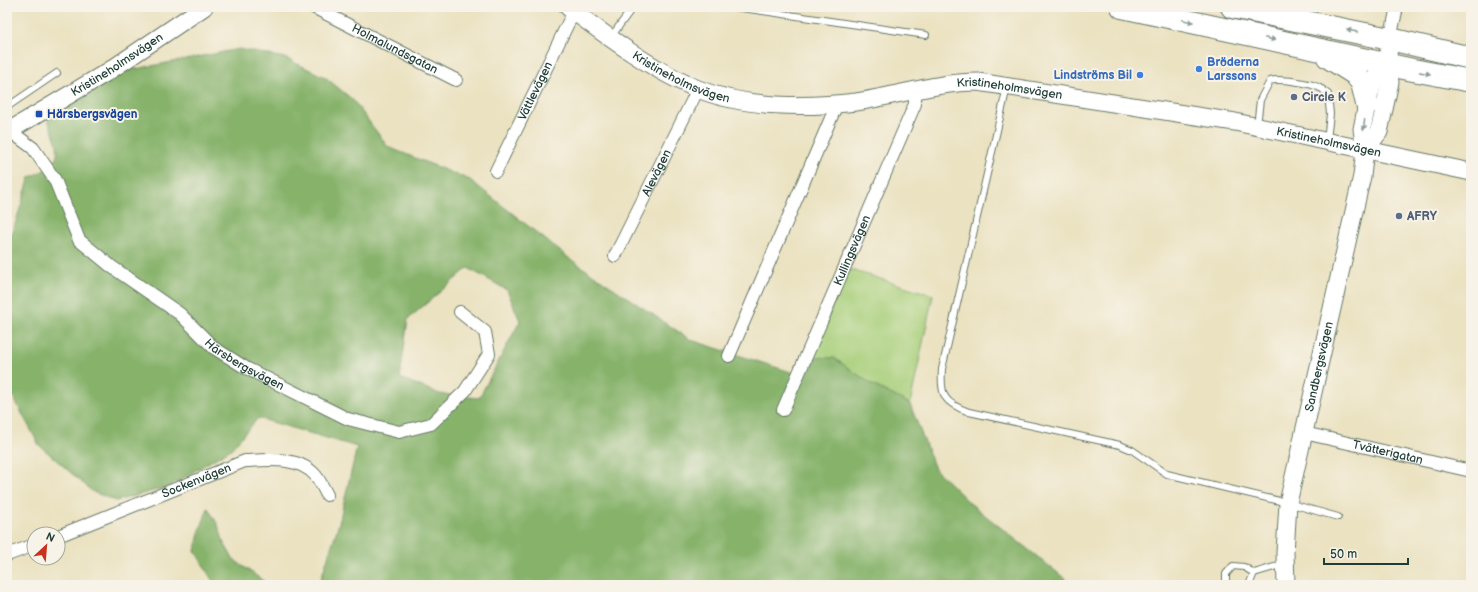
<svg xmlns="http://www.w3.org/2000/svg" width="1478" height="592" font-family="'Balsamiq Sans',sans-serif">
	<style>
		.green { fill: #a8cf7a; stroke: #648657 }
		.forest { fill: #86b26a; stroke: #52784f; fill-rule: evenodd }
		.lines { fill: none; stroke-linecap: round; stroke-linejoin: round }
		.lane-casing { stroke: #667765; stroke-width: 8 }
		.street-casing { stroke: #667765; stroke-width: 14 }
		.secondary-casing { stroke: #667765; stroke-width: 19 }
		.highway-casing { stroke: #667765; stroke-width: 24 }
		.lane { stroke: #fff; stroke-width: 6 }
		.street { stroke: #fff; stroke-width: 12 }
		.secondary { stroke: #fff; stroke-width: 17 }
		.highway { stroke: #fff; stroke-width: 22 }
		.oneway { fill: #8f9e9a }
		.shop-dot { fill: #3f7fe0; stroke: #f7f3e8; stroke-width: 1.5 }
		.service-dot { fill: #5c6f8a; stroke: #f7f3e8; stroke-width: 1.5 }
		.transit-dot { fill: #1a4fb4; stroke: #f7f3e8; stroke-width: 1.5 }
		.labels { text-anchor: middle; stroke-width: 4; stroke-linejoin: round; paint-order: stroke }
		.street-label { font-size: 12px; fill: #1f3d34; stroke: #f7f3e8 }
		.shop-label { font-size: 12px; font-weight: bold; fill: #366cbe; stroke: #f7f3e8; text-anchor: start }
		.service-label { font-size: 12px; font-weight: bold; fill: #4e5e75; stroke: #f7f3e8; text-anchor: start }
		.transit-label { font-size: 12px; font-weight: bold; fill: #164399; stroke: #f7f3e8; text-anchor: start }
	</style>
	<rect width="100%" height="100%" fill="#f7f3e8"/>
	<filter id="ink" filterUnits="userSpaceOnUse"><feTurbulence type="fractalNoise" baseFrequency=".025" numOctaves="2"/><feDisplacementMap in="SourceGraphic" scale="8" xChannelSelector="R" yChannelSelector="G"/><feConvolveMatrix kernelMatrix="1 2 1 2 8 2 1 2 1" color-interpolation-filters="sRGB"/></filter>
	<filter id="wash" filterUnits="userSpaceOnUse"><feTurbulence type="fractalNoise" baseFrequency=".012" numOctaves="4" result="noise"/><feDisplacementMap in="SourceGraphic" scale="16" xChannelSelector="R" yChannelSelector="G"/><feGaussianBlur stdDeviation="0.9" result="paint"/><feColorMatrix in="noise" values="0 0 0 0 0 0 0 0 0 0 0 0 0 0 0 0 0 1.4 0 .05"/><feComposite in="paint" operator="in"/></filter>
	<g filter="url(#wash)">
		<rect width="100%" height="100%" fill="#ebe2c1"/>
		<polygon class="green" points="848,269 933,295 910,404 811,357"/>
		<g class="forest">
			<path d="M239,49L285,58L325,77L353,100L388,147L470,180L570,259L691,340L797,374L811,357L834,358L873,385L910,404L935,469L971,504L1073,585H319L339,523L357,447L258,418L231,449L168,487L116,501L93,492L39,445L12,395L7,362L9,243L30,177C67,162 60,149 47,118L125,71ZM468,268L507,290L520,321L479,398L440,394L400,378L408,319Z"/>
			<polygon points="208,508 218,525 224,543 233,559 269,585 221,585 212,580 195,551 199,533"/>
		</g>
	</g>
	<g filter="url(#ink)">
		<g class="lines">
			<defs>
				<g id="lane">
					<polyline points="735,7 926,35"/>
					<polyline points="611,37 633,7"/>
					<path d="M1007,87L942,369C940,396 944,403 969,412L1120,445L1132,450L1167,474L1288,503L1338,517"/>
					<polyline points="7,107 57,73"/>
					<path d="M1257,126L1260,100L1270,81C1279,78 1311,83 1320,88C1323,89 1325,92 1328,94L1330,114L1327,140"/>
					<polyline points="1226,585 1226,574 1233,566 1244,567 1254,573 1284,564"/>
					<polyline points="1249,585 1254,573"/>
				</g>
				<g id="street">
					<path id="s1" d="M313,7L456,80"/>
					<polyline points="1390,39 1397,7"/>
					<path id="s2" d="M10,131L33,148L55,180L79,240L112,267L180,314L214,348L246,368L348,419L399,432L431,424L465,391L489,354L485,332L460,312"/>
					<path id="s3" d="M496,171L574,11"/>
					<path id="s4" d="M615,256L698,89"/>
					<polyline points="729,356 837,104"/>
					<path id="s5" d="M783,410L915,104V90"/>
					<path id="s6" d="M1304,433L1471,471"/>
					<path id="s7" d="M58,536L245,461C268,460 300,456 316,476C320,481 324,489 327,495"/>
					<polyline points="7,555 34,545"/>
				</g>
				<g id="secondary">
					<path id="s8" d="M568,7C605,35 655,72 698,89C745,108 807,108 856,102C897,96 936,82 978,82L1235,122L1471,172"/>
					<path id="s9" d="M7,132L109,71L204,7"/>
					<polyline points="1365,150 1379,132 1390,82 1387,64 1390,39"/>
					<path id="s10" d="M1286,585L1285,553L1288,503L1362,176L1365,150L1362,129L1367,104L1374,79L1387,64"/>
				</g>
				<g id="highway">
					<polyline points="1122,7 1413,70 1471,81"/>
					<polyline points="1232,7 1390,39 1471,58"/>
					<polyline points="1328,57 1355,74 1362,83 1367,104"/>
				</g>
			</defs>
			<use href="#lane" class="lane-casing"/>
			<use href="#street" class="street-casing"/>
			<use href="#secondary" class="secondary-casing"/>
			<use href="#highway" class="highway-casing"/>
			<use href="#lane" class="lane"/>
			<use href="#street" class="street"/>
			<use href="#secondary" class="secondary"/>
			<use href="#highway" class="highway"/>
		</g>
		<defs><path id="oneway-solid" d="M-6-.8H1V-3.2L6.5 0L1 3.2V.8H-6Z"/></defs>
		<g class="oneway">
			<use href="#oneway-solid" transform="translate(1188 21) rotate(12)"/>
			<use href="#oneway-solid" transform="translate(1352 31) rotate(-169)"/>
			<use href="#oneway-solid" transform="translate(1270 39) rotate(12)"/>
			<use href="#oneway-solid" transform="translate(1425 73) rotate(11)"/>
			<use href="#oneway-solid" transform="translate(1364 125) rotate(97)"/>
		</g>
	</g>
	<g class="shop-dot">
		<circle cx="1199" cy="69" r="4"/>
		<circle cx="1140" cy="75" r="4"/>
	</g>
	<g class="service-dot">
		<circle cx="1294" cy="97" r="4"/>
		<circle cx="1399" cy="216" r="4"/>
	</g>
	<rect class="transit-dot" x="35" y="110" width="8" height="8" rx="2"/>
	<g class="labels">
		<g class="street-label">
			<text dy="4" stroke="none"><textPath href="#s1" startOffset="92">Holmalundsgatan</textPath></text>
			<text dy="4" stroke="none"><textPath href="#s9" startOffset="129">Kristineholmsvägen</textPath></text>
			<text dy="4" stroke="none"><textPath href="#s8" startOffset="134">Kristineholmsvägen</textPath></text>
			<text dy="4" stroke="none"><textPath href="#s8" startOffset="470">Kristineholmsvägen</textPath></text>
			<text dy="4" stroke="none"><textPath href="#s3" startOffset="89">Vättlevägen</textPath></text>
			<text dy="4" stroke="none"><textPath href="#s8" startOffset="794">Kristineholmsvägen</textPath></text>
			<text dy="4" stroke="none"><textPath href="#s4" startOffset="93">Alevägen</textPath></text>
			<text dy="4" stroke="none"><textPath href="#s5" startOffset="174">Kullingsvägen</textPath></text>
			<text dy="4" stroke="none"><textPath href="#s2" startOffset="340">Härsbergsvägen</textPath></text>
			<text dy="4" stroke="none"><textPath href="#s10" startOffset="222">Sandbergsvägen</textPath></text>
			<text dy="4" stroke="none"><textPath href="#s6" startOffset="86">Tvätterigatan</textPath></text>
			<text dy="4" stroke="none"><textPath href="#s7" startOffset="149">Sockenvägen</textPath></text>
		</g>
		<g class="shop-label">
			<text x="1207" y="66">Bröderna<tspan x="1207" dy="14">Larssons</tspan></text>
			<text x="1132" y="79" text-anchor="end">Lindströms Bil</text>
		</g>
		<g class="service-label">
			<text x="1302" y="101">Circle K</text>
			<text x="1407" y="220">AFRY</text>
		</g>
		<g class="transit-label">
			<text x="47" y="118">Härsbergsvägen</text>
		</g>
	</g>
	<rect width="1478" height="592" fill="none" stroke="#f7f3e8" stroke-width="24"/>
	<g transform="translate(46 546) rotate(26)"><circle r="19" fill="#f7f3e8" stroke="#a1aaa0"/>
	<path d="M0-3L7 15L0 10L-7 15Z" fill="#c8321e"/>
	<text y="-6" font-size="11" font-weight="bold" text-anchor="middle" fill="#1f3d34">N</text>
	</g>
	<path d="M1324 558v6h84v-6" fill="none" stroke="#1f3d34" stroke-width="2"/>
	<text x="1330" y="558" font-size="12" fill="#1f3d34" stroke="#f7f3e8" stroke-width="3" paint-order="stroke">50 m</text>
</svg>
